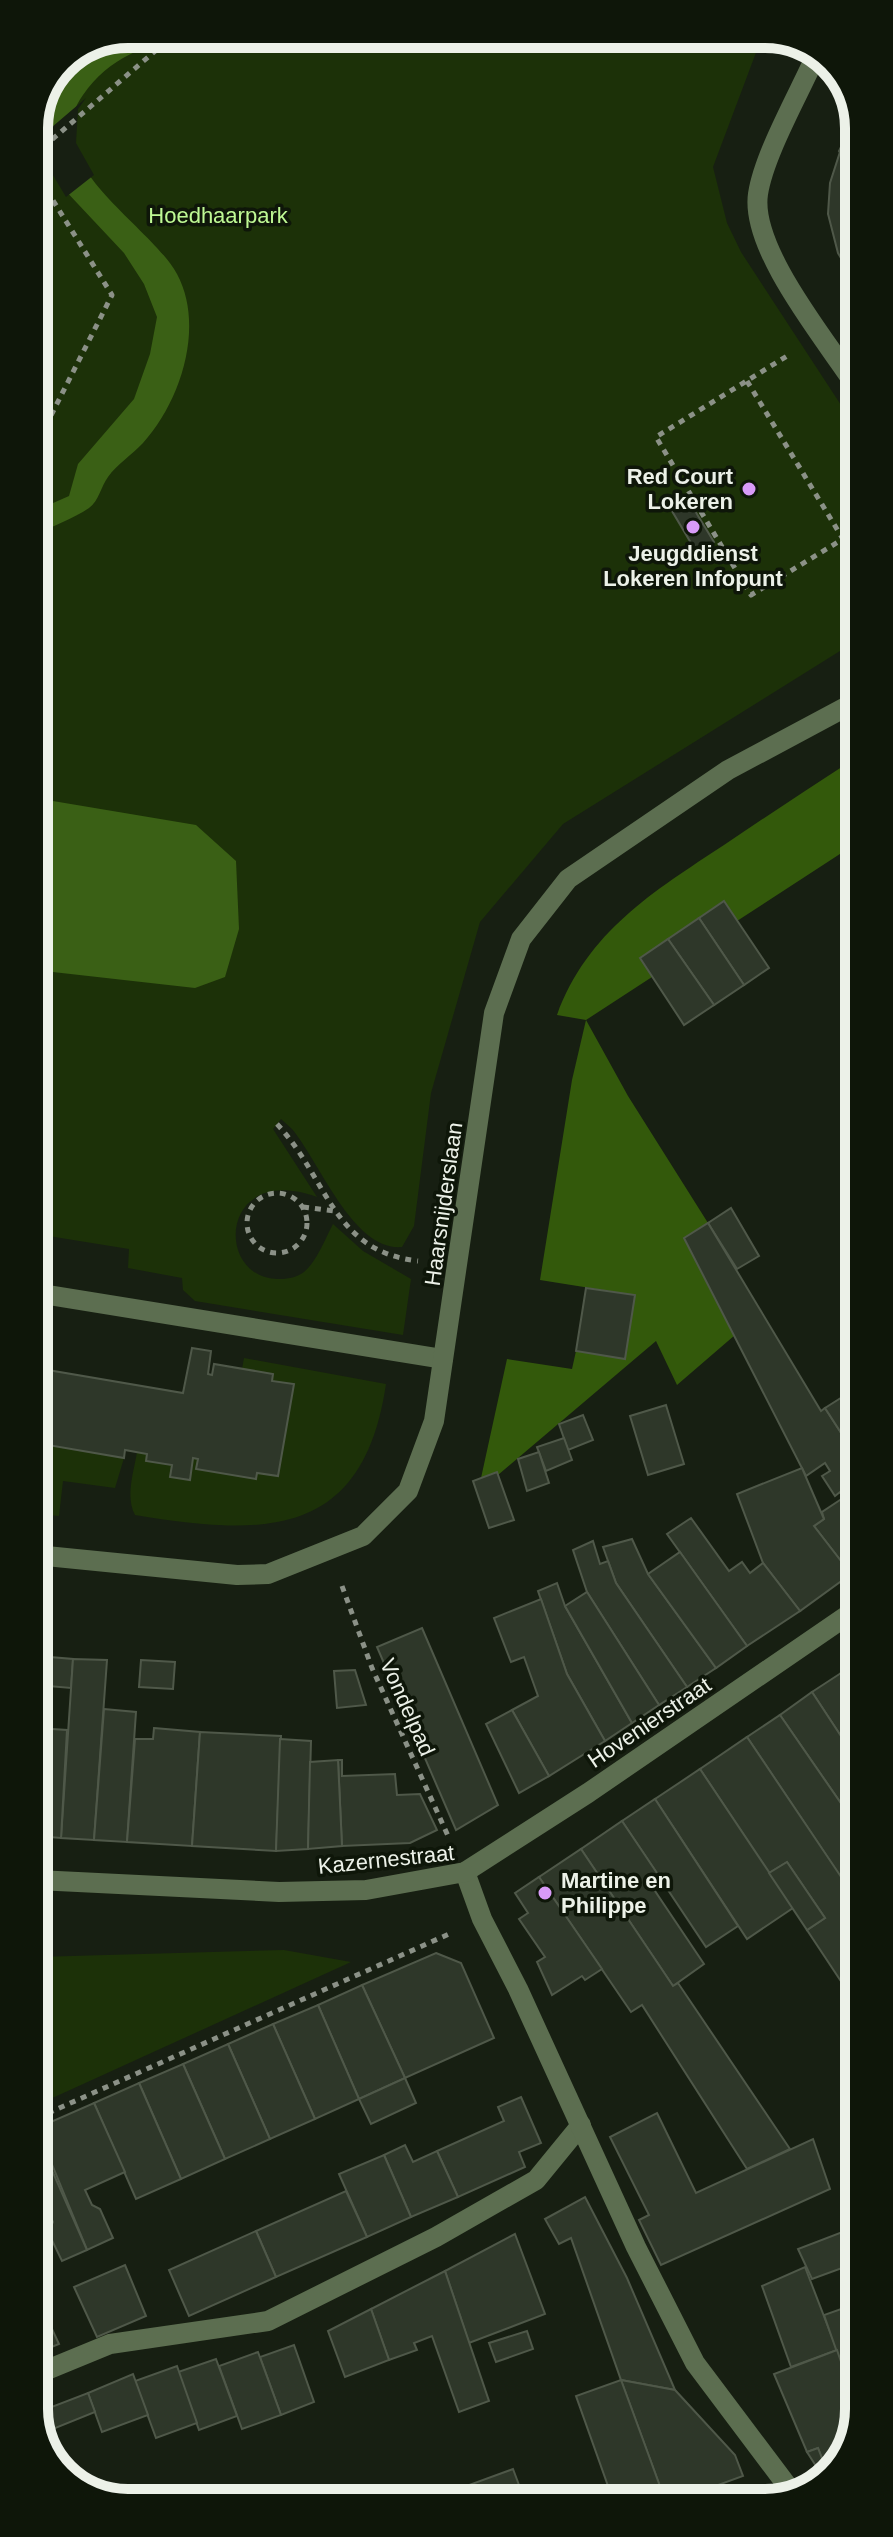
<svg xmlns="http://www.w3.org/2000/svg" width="893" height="2537" font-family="Helvetica,sans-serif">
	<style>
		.green { fill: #1c3108 }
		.forest { fill: #33590b }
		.water { fill: #3a6015 }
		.pier { fill: #171f12 }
		.building { fill: #2e3729; stroke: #4f5849; stroke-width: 2 }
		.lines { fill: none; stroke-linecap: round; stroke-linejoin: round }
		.path { stroke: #8b9187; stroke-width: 5; stroke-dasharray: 6 6; stroke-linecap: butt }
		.service { stroke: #5c6e50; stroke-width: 20 }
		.minor { stroke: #5c6e50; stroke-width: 20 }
		.poi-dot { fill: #d89bf8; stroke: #0e1609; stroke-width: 3 }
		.labels { text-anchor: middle; stroke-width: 7; stroke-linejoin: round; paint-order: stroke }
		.park-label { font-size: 22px; fill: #bef894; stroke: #0e1609 }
		.poi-label { font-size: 22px; font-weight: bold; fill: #ecf1e8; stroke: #0e1609; text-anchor: end }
		.street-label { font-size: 22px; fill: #ecf1e8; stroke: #0e1609 }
		.rim { fill: none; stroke: #ecf1e8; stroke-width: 10 }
	</style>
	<rect width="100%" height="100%" fill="#171f12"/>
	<g class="green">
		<path d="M128,34H763L713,167L727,223L741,252L856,428V641L563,824L480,922L431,1093L414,1226L402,1247C353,1251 321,1164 292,1129L281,1119L273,1129L317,1197C218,1161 214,1281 280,1279C289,1279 297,1277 304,1272C317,1261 325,1239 333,1224L363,1251L411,1279L403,1335L195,1301L183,1290L182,1278L128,1268L129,1249L36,1234L34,122L62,61Z"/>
		<path d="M244,1358L386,1384C363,1540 264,1536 135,1515C125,1497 134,1471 137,1452L147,1454V1461L172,1465L170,1477L193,1458L198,1459L197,1469L255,1479L257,1473L278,1476L294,1385L272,1381L273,1374L242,1369Z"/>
		<polygon points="36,1443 124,1458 115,1488 63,1481 59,1516 36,1514"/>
		<polygon points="284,1950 351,1962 37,2105 37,1957"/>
	</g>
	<path class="forest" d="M857,757V871L843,852L737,921L723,901L640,958L652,977L586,1020L628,1096L708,1223L685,1238L735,1335L677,1385L656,1341L498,1475L481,1478L507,1359L572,1369L576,1351L625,1358L634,1295L540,1280L572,1080L586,1020L557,1015C587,932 654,891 724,845C768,815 813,786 857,757Z"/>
	<g class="water">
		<path d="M128,34H190C146,45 109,57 83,95C35,162 149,223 177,274C205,326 181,401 143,443C132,455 117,464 108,477C101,486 99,501 89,508C73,519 52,526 35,535V511L69,496L78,464L134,399L150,354L157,317L144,284L124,253L62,187L45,154L39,116L63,61Z"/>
		<polygon points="35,798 196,825 236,861 239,929 225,977 195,988 35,970"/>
	</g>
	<polygon class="pier" points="86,98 78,109 76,143 94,175 66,197 41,155 38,139"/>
	<g class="building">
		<polygon points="856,115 856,173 839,151"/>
		<polygon points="840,152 856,173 856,284 838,253 828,214 830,183"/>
		<polygon points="689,501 714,542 697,553 672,511"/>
		<polygon points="724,901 769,968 744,985 699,918"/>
		<polygon points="699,918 744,985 714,1005 668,939"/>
		<polygon points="668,939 714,1005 684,1025 640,958"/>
		<polygon points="731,1208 759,1256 737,1269 708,1223"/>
		<polygon points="708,1223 821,1411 825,1408 858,1459 858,1569 851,1574 814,1526 824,1519 822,1512 843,1498 840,1492 835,1496 822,1476 830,1471 825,1463 806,1476 684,1238"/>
		<polygon points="586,1288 635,1295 625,1359 576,1351"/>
		<polygon points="192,1348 211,1351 208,1374 212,1375 214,1364 273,1374 272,1381 294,1384 278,1476 257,1473 256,1479 196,1469 198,1459 193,1458 190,1480 170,1477 172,1465 146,1461 147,1454 125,1450 124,1458 36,1443 36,1368 183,1393"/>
		<polygon points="857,1361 858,1392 843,1371"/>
		<polygon points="855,1389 858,1392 858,1459 825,1408"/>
		<polygon points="666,1405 684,1464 648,1475 630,1416"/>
		<polygon points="583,1415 593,1440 568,1450 559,1424"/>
		<polygon points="564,1438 572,1460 546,1471 537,1447"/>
		<polygon points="539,1452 549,1483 527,1491 518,1459"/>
		<polygon points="802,1468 824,1519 814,1526 851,1574 800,1611 763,1563 737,1494"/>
		<polygon points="497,1472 514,1520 489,1528 473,1481"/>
		<polygon points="691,1518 729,1571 742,1562 750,1573 763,1563 800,1611 747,1646 667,1534"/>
		<polygon points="632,1539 648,1574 716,1668 687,1687 616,1583 603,1547"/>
		<polygon points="593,1541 600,1564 608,1561 616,1583 687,1687 659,1705 587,1592 573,1550"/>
		<polygon points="680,1552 747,1646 716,1668 648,1574"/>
		<polygon points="557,1583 565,1606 632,1723 605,1741 567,1674 538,1591"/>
		<polygon points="587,1592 659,1705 632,1723 565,1606"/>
		<polygon points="541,1599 567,1674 605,1741 549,1776 512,1710 538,1696 524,1657 511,1662 494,1618"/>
		<polygon points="422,1628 498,1805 456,1830 377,1647"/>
		<polygon points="38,1656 73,1659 71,1688 37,1685"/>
		<polygon points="73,1659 107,1660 94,1840 61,1838"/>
		<polygon points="141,1660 175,1662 173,1689 139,1687"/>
		<polygon points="858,1661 858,1697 841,1673"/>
		<polygon points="355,1670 366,1705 337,1708 334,1671"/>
		<polygon points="841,1673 858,1697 858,1762 812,1692"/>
		<polygon points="812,1692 858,1762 858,1828 780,1715"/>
		<polygon points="104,1709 136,1712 127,1842 94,1840"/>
		<polygon points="512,1710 549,1776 519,1793 486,1724"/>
		<polygon points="780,1715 858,1828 858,1864 840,1876 747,1737"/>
		<polygon points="36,1728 67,1730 61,1838 37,1836"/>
		<polygon points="154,1728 200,1732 192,1846 127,1842 135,1739 153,1739"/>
		<polygon points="200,1732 281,1736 276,1851 192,1846"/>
		<polygon points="747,1737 858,1902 858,2007 807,1930 825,1918 787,1862 769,1873 700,1769"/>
		<polygon points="280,1739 311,1741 308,1849 276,1851"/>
		<polygon points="338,1760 342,1760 342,1776 395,1774 397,1795 420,1794 437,1830 410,1843 342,1846"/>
		<polygon points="338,1760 342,1846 308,1849 310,1762"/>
		<polygon points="700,1769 793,1908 747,1939 655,1799"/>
		<polygon points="655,1799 738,1926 706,1947 622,1821"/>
		<polygon points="622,1821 659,1876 649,1882 704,1964 673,1986 581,1849"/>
		<polygon points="581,1849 673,1986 678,1983 790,2149 747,2169 642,2005 631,2012 539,1877"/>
		<polygon points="787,1862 825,1918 807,1930 769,1873"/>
		<polygon points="539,1877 602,1969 585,1980 582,1976 552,1995 537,1962 545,1957 519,1919 528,1913 515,1893"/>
		<polygon points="436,1953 461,1963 494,2038 405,2078 362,1985"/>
		<polygon points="362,1985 405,2078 359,2099 318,2005"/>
		<polygon points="318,2005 359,2099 315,2119 273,2024"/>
		<polygon points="273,2024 315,2119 270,2139 228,2044"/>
		<polygon points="228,2044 270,2139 225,2159 183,2064"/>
		<polygon points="183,2064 225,2159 181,2179 139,2083"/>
		<polygon points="858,2066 859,2098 844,2076"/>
		<polygon points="405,2078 416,2103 371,2124 359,2099"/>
		<polygon points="139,2083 181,2179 136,2199 94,2103"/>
		<polygon points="521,2097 541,2143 519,2152 525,2167 458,2197 437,2151 504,2121 498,2107"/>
		<polygon points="94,2103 125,2172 85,2190 92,2205 100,2209 113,2238 87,2250 37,2128"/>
		<polygon points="657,2113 696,2193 813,2139 830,2189 661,2265 639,2220 649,2215 610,2137"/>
		<polygon points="37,2136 87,2250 62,2261 48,2232 53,2222 46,2207 37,2211"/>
		<polygon points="405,2145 413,2162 437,2151 458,2197 411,2217 384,2155"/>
		<polygon points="384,2155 411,2217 367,2237 339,2174"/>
		<polygon points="346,2191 367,2237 276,2277 256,2231"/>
		<polygon points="585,2197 627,2278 675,2390 621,2380 571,2238 559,2244 545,2219"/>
		<polygon points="256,2231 276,2277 189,2316 169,2270"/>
		<polygon points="845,2231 856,2263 812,2279 798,2249"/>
		<polygon points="515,2234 545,2314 469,2343 445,2271"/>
		<polygon points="125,2265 146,2316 97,2337 74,2287"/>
		<polygon points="805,2267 837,2350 791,2367 762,2286"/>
		<polygon points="445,2271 489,2401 459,2412 432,2336 414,2343 417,2350 389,2360 371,2309"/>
		<polygon points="38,2299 59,2344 37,2353 37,2300"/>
		<polygon points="844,2308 859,2343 858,2412 824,2315"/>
		<polygon points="371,2309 389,2360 345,2377 328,2331"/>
		<polygon points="527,2331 533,2349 496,2362 489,2343"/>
		<polygon points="294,2345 314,2402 281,2415 260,2357"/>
		<polygon points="837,2350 858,2412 840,2466 828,2474 818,2448 807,2452 774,2374"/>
		<polygon points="258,2352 281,2415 242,2429 219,2366"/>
		<polygon points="216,2359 237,2416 199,2430 178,2372"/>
		<polygon points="177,2366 197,2423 156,2438 135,2381"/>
		<polygon points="133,2374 148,2415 102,2432 88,2393"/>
		<polygon points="621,2380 675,2390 735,2455 743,2476 677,2500 665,2500"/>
		<polygon points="621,2380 631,2407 665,2500 613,2500 576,2396"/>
		<polygon points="88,2393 95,2412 48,2431 41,2411"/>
		<polygon points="818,2448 828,2474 823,2477 807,2452"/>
		<polygon points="513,2469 525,2501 462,2501 458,2489"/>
		<polygon points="383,2491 387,2502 352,2502"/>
	</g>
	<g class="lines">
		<g class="path">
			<polyline points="34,155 175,34"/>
			<polyline points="34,170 112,295 35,447"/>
			<polyline points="747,381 843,539 751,595 656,437 787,356"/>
			<path d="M277,1124C329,1180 332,1251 418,1261"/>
			<circle cx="277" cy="1223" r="30"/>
			<polyline points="303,1207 335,1211"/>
			<polyline points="342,1586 372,1668 449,1838"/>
			<polyline points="37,2118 449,1934"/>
		</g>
		<g class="service">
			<polyline points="36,1293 443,1359"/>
			<polyline points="37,2374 110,2344 268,2321 436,2237 536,2180 581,2125"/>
		</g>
		<g class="minor">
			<path d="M817,53C800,92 764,154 758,194C750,249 826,340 856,386"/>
			<polyline points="36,1555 237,1575 268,1574 363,1536 408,1491 434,1421 494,1013 521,939 568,879 728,770 857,701"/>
			<polyline points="465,1872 482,1919 518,1989 636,2247 695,2363 795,2496"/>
			<polyline points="37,1880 279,1892 366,1890 465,1872 588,1793 858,1608"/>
		</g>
	</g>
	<g class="poi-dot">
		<circle cx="749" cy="489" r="8"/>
		<circle cx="693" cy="527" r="8"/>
		<circle cx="545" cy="1893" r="8"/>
	</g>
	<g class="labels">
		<g class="park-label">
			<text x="218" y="223">Hoedhaarpark</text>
		</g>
		<g class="poi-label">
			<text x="733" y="484">Red Court<tspan x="733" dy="25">Lokeren</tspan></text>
			<text x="693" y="561" text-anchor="middle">Jeugddienst<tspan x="693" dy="25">Lokeren Infopunt</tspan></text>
			<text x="561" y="1888" text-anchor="start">Martine en<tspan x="561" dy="25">Philippe</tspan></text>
		</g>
		<g class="street-label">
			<text transform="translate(443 1204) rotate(-82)" y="8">Haarsnijderslaan</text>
			<text transform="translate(408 1707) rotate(66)" y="8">Vondelpad</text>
			<text transform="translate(649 1722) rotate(-34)" y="8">Hovenierstraat</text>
			<text transform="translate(386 1859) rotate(-6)" y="8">Kazernestraat</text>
		</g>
	</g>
	<path d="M0 0H893V2537H0ZM128 48H765A80 80 0 0 1 845 128V2409A80 80 0 0 1 765 2489H128A80 80 0 0 1 48 2409V128A80 80 0 0 1 128 48Z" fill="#0e1609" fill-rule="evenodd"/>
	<path class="rim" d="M128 48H765A80 80 0 0 1 845 128V2409A80 80 0 0 1 765 2489H128A80 80 0 0 1 48 2409V128A80 80 0 0 1 128 48Z"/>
</svg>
